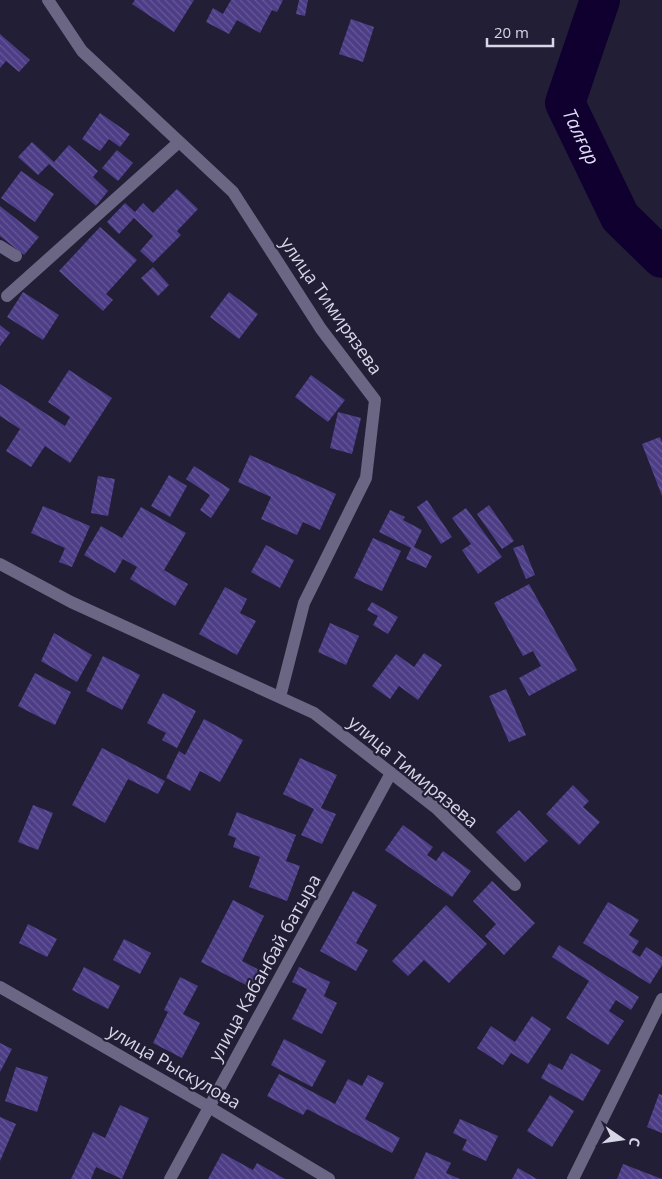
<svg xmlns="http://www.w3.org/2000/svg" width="662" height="1179" font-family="'Open Sans',sans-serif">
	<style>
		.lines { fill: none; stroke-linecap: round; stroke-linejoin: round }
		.river { stroke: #0f002f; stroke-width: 40 }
		.building { fill: url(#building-back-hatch) }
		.minor { stroke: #6a6683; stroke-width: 12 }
		.labels { text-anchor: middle; stroke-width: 4.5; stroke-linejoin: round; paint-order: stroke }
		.street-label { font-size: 18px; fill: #d7d6e6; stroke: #221e36 }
		.water-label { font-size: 19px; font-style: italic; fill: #dfddf3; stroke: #221e36 }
	</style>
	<defs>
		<pattern id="building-back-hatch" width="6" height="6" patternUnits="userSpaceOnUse" patternTransform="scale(1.25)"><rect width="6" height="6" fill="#4d3d86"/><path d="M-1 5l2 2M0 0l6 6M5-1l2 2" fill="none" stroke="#665897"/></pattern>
	</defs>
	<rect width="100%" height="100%" fill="#221e36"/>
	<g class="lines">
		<path class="river" id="s1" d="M600,0L565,103L620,217L662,258"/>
	</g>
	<g class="building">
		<polygon points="135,0 194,0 174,32 132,4"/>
		<polygon points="231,0 283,0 277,12 272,10 260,33 237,20 229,34 206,22 213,8 223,14"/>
		<polygon points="299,0 308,0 305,16 296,14"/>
		<polygon points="351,19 374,27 363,62 339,54"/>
		<polygon points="0,34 30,60 19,72 6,61 0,68"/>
		<polygon points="100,113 130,134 120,147 109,139 100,151 82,139"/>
		<polygon points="32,142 54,162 69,145 98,171 93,177 108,191 96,206 49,164 38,175 18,157"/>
		<polygon points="117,150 133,163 118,181 102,168"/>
		<polygon points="21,171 54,194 35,222 1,198"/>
		<polygon points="177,189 198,209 177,231 181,235 153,263 140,251 153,236 134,218 119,234 107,222 125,203 135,212 143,203 153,213"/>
		<polygon points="0,206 39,237 24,255 0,236"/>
		<polygon points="100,227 137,260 106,294 113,300 103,311 59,271"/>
		<polygon points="153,267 169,285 158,296 141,278"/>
		<polygon points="23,292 59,315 43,340 7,317"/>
		<polygon points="229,292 258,314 239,339 210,317"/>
		<polygon points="0,325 10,333 0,346"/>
		<polygon points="69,370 112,398 70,463 45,446 31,467 6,451 20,429 0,416 0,384 65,426 70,417 48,402"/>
		<polygon points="311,375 345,400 328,422 295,397"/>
		<polygon points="338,412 361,418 352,454 330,448"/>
		<polygon points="660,437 662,442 662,496 642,444"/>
		<polygon points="250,455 336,494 320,530 303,522 297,535 261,519 271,497 238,482"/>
		<polygon points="194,466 230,489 211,518 200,510 210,495 186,479"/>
		<polygon points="169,475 187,486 170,517 151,506"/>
		<polygon points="98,476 115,479 108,516 91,513"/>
		<polygon points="427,500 452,537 441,544 417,507"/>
		<polygon points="489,505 514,541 502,549 477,514"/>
		<polygon points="43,506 90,526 72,567 59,562 65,548 31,533"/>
		<polygon points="141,507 186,533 164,570 188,584 175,606 130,579 137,567 123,559 115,573 84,555 101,526 122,538"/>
		<polygon points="466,508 502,557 478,574 462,550 471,544 452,518"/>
		<polygon points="390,510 405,517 403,520 422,530 414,547 432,556 426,568 406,559 411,548 379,532"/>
		<polygon points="373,538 401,551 382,591 354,578"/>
		<polygon points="266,545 294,560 280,588 251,572"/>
		<polygon points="523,545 535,575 526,579 513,548"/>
		<polygon points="529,584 577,670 529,696 519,678 541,666 533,651 523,656 494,603"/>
		<polygon points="225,587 247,599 240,613 256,621 237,655 199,634"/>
		<polygon points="372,602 398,617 388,634 373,625 378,616 367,610"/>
		<polygon points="330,623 359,636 346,665 318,652"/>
		<polygon points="54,633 92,655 77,682 41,661"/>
		<polygon points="424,653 442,665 418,700 399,686 390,699 372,686 396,654 414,667"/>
		<polygon points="103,656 140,675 122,710 86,691"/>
		<polygon points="35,673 71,692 55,725 18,706"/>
		<polygon points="506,689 526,735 509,742 489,696"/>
		<polygon points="163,693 196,711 177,748 162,740 166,733 147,723"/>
		<polygon points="204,719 243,740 220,782 200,771 190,791 166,778 179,751 185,755"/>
		<polygon points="102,748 165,781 158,794 128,779 105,823 72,805"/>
		<polygon points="300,758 337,775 321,808 336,814 322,844 301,835 314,809 283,794"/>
		<polygon points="573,785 589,801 583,807 600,822 579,845 546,814"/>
		<polygon points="33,805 53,813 38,850 18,842"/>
		<polygon points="519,810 548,841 525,862 496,832"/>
		<polygon points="237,812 296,835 286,861 300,866 287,901 249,887 260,857 233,847 236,838 228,835"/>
		<polygon points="403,825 433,847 427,855 436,861 443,851 471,871 452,897 385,850"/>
		<polygon points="492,881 535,923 504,955 485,936 496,924 473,901"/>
		<polygon points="353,891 377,905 356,943 368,950 356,971 320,951"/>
		<polygon points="233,900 264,916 242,961 261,971 252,988 201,962"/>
		<polygon points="608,902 639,920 629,935 639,941 632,952 640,957 646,947 662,957 662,965 650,984 583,943"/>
		<polygon points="446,905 487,944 449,983 424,960 408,976 392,961"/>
		<polygon points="28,924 57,939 47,957 19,943"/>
		<polygon points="124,939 151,953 140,974 113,960"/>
		<polygon points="559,945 639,997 631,1010 616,1000 609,1011 624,1021 608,1045 566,1018 589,981 552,957"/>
		<polygon points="84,967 120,986 108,1009 72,990"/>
		<polygon points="299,967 330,982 324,996 337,1003 322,1034 292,1019 307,989 292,982"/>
		<polygon points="180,977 198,986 183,1014 200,1023 182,1058 153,1043 168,1012 164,1010"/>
		<polygon points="532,1016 551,1029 528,1064 511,1053 503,1065 477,1048 491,1026 515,1042"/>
		<polygon points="284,1039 326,1061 312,1087 271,1065"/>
		<polygon points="0,1043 12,1049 0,1072"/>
		<polygon points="571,1053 601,1070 583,1101 541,1078 549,1063 562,1070"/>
		<polygon points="16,1067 48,1077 37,1112 5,1101"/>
		<polygon points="279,1074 335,1104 348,1079 362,1086 368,1075 384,1083 365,1119 400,1138 392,1153 307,1109 303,1115 267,1096"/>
		<polygon points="659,1094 662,1095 662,1133 647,1127"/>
		<polygon points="550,1095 574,1111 552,1147 527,1131"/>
		<polygon points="120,1105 149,1118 122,1179 96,1167 91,1179 71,1179 93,1132 105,1138"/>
		<polygon points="0,1117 16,1124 0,1161"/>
		<polygon points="460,1119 498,1136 486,1161 462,1150 467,1140 453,1133"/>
		<polygon points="426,1152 451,1163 446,1173 460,1179 414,1179"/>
		<polygon points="222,1153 253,1170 257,1163 285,1179 208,1179"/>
		<polygon points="623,1164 662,1179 617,1179"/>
		<polygon points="518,1168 537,1179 512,1179"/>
	</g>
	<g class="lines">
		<g class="minor">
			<polyline points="48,0 82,51 233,192 321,329 375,400 366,478 304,603 280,697"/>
			<polyline points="0,246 16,256"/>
			<polyline points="7,296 179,142"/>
			<polyline points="0,564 71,602 314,713 436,808 515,885"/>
			<polyline points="0,987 209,1107 329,1179"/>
			<polyline points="170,1179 391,773"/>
			<polyline points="573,1179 662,999"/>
		</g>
	</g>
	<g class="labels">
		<g class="street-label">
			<text transform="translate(331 306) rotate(55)" y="6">улица Тимирязева</text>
			<text transform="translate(413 772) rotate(40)" y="6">улица Тимирязева</text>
			<text transform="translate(265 968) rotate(-61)" y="6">улица Кабанбай батыра</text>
			<text transform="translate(174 1067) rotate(30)" y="6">улица Рыскулова</text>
		</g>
		<g class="water-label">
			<text dy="7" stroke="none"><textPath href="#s1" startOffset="146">Талғар</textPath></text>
		</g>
	</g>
	<g transform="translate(622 1139) rotate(103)" stroke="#221e36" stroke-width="4" paint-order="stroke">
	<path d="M0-4L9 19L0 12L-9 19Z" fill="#d7d6e6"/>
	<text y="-8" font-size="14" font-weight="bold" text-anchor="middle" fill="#d7d6e6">С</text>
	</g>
	<path d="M487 38v8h66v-8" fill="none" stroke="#d7d6e6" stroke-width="2.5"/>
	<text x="494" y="38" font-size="15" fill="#d7d6e6" stroke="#221e36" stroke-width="4" paint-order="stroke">20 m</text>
</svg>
